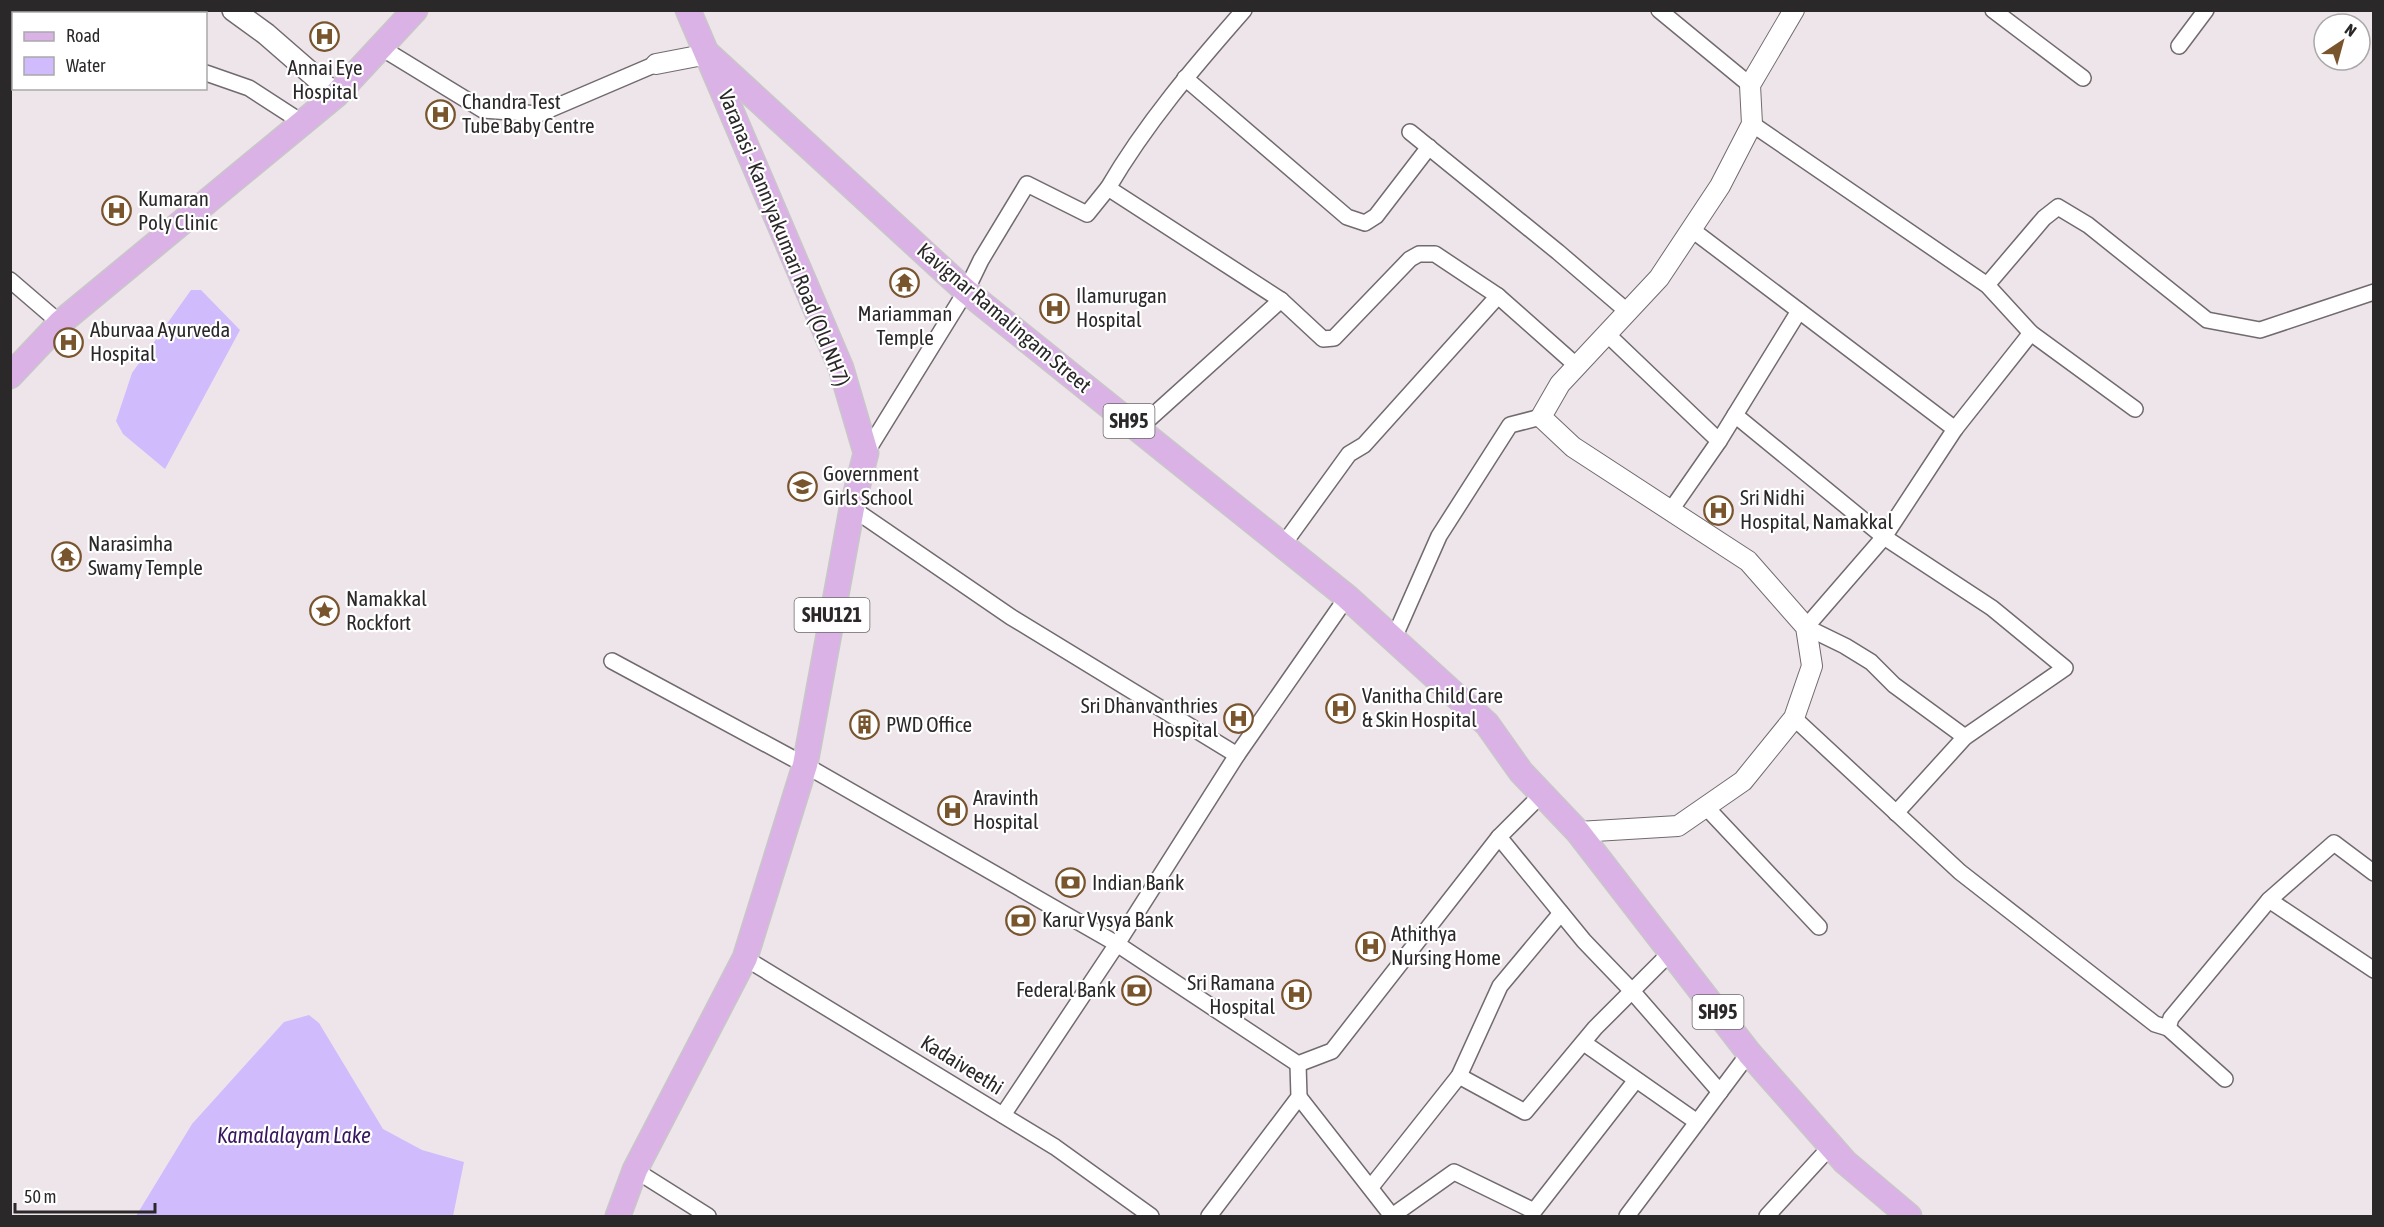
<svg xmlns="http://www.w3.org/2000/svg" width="2384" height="1227" font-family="'Asap Condensed',sans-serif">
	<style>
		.water { fill: #d0bbfc }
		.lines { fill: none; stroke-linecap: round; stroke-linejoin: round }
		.minor-casing { stroke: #716a6f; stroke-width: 18 }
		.tertiary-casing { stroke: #716a6f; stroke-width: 22 }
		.secondary-casing { stroke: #716a6f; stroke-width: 24 }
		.primary-casing { stroke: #c8c7c8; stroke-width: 27 }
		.minor { stroke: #fff; stroke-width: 15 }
		.tertiary { stroke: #fff; stroke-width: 20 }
		.secondary { stroke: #fff; stroke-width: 21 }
		.primary { stroke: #dab2e6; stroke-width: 24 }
		.labels { text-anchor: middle; stroke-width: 4.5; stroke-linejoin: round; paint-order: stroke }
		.shield { fill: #fff; stroke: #6b686a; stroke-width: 1.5 }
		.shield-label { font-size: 20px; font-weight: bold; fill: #2b282a }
		.poi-label { font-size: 21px; fill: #2b282a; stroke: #fff; text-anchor: start }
		.street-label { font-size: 21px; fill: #2b282a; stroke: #fff }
		.water-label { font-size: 22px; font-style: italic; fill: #37165f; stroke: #fff }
	</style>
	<rect width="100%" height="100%" fill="#eee5eb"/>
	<g class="water">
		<polygon points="191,290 201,290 240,330 165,469 123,434 116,421 132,373"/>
		<polygon points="309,1015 319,1023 383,1129 422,1150 464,1162 453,1216 136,1216 192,1124 284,1022"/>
	</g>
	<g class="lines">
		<defs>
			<g id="minor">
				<polyline points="35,10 41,14"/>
				<polyline points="1659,10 1750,85"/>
				<polyline points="1993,10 2083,78"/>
				<polyline points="2179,46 2206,10"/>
				<polyline points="380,47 483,110 539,114 656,64"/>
				<polyline points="206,73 249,88 303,123"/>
				<polyline points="1185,78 1347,217 1365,223 1376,216 1429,147"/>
				<polyline points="1752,124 1987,285 2031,333 2135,409"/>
				<polyline points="1410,132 1558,252 1628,312"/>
				<polyline points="1691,229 1955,429"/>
				<polyline points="10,280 60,323"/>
				<polyline points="1987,285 2044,218 2058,207 2088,225 2207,320 2260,330 2374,292"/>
				<polyline points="1281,300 1323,339 1334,338 1410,259 1419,254 1435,254 1498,296"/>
				<polyline points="1607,334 1719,441 1671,510"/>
				<polyline points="1735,415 1884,537 1992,608 2065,668 1965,737 1896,813"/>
				<path d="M1138,429L1281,300L1108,188C1146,123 1194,67 1244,10"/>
				<polyline points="1719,441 1799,311"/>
				<polyline points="866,453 966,291 981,260 1027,184 1087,214 1108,188"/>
				<polyline points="852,508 1011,617 1237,755"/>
				<polyline points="1283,545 1349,454 1364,445 1498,296 1577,366"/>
				<polyline points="1394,638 1439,536 1510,425 1541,417"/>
				<polyline points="612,661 805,765 1117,944 1298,1064 1332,1051 1499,837 1542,794"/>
				<polyline points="1794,718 1960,872 2155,1024 2168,1028 2225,1079"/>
				<polyline points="1965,737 1894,685 1871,662 1845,646 1806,627 1884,537 1955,429 2031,333"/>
				<polyline points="1706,807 1819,927"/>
				<polyline points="1499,837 1584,941 1632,991 1720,1092"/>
				<polyline points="2374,873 2334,843 2269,900 2374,970"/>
				<polyline points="745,958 1055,1147 1151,1216"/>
				<polyline points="2168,1028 2171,1018 2269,900"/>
				<polyline points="1584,1043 1697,1122"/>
				<polyline points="1459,1076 1525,1112 1595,1028 1671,952"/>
				<polyline points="1299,1097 1392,1216"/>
				<polyline points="1003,1115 1117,944 1237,755 1347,597"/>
				<polyline points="635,1170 708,1216"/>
				<polyline points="1371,1187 1459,1076 1500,986 1561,913"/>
				<polyline points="1209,1216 1299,1097 1298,1064"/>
				<polyline points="1392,1216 1454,1172 1534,1211 1636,1080"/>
				<polyline points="1627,1216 1749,1053"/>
				<polyline points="1767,1216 1831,1146"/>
			</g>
			<g id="tertiary">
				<polyline points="656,64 708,54"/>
				<polyline points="1578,832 1678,826 1743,781 1794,718 1812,666 1806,627 1748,561 1573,447 1541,417 1560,384 1659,278 1720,186 1752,124 1750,85 1794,10"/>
			</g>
			<polyline id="secondary" points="233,10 266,34 336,95"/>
			<g id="primary">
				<polyline points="708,54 966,291 1347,597 1487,724 1521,772 1578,832 1749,1053 1845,1162 1909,1216"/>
				<polyline points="10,376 60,323 336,95 415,10"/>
				<polyline points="618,1216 635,1170 745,958 805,765 852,508 866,453 841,368 688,10"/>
			</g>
		</defs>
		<use href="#minor" class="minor-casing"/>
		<use href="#tertiary" class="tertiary-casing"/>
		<use href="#secondary" class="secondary-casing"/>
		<use href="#primary" class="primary-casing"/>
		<use href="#minor" class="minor"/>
		<use href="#tertiary" class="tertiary"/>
		<use href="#secondary" class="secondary"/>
		<use href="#primary" class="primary"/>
	</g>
	<defs>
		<symbol id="hospital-ring" viewBox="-11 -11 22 22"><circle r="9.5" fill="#fff" stroke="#79552e" stroke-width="1.5"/><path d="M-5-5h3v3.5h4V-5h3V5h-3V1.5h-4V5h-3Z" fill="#79552e"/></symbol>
		<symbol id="temple-ring" viewBox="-11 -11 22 22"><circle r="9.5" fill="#fff" stroke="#79552e" stroke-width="1.5"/><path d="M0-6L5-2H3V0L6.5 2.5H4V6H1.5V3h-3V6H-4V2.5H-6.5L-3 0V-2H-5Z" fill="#79552e"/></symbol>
		<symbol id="school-ring" viewBox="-11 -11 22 22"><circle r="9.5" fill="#fff" stroke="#79552e" stroke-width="1.5"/><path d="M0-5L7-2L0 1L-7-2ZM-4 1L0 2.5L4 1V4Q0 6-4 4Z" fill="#79552e"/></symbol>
		<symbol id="sight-ring" viewBox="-11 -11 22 22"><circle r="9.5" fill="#fff" stroke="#79552e" stroke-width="1.5"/><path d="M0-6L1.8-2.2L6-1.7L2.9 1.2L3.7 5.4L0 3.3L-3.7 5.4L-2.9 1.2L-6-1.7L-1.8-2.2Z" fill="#79552e"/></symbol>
		<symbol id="building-ring" viewBox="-11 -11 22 22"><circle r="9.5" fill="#fff" stroke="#79552e" stroke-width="1.5"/><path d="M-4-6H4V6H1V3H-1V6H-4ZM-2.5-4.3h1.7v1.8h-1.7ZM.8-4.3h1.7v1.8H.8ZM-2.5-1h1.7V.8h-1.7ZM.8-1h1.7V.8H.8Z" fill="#79552e"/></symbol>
		<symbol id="bank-ring" viewBox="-11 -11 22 22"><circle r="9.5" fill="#fff" stroke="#79552e" stroke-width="1.5"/><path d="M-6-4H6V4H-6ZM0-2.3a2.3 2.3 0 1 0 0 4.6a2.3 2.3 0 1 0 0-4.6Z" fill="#79552e"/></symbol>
	</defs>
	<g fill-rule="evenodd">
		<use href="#hospital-ring" x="308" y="20" width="33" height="33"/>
		<use href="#hospital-ring" x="424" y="98" width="33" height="33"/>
		<use href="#hospital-ring" x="100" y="194" width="33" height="33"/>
		<use href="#temple-ring" x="888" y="266" width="33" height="33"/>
		<use href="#hospital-ring" x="1038" y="292" width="33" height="33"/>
		<use href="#hospital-ring" x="52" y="326" width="33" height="33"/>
		<use href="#school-ring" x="786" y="470" width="33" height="33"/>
		<use href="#hospital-ring" x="1702" y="494" width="33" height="33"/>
		<use href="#temple-ring" x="50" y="540" width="33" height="33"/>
		<use href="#sight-ring" x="308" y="594" width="33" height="33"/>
		<use href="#hospital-ring" x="1324" y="692" width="33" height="33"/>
		<use href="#hospital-ring" x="1222" y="702" width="33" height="33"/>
		<use href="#building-ring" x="848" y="708" width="33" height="33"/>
		<use href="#hospital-ring" x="936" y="794" width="33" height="33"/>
		<use href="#bank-ring" x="1054" y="866" width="33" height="33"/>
		<use href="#bank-ring" x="1004" y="904" width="33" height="33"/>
		<use href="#hospital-ring" x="1354" y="930" width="33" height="33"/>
		<use href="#bank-ring" x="1120" y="974" width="33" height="33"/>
		<use href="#hospital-ring" x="1280" y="978" width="33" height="33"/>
	</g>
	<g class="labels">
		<g class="shield">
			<rect x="1103.5" y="404" width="51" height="34" rx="4.5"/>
			<rect x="794.5" y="598" width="75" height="34" rx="4.5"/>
			<rect x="1692.5" y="995" width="51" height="34" rx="4.5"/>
		</g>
		<g class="shield-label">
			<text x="1129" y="428">SH95</text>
			<text x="832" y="622">SHU121</text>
			<text x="1718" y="1019">SH95</text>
		</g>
		<g class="poi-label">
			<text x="325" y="75" text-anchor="middle">Annai Eye<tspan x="325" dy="24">Hospital</tspan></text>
			<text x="462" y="109">Chandra Test<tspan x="462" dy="24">Tube Baby Centre</tspan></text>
			<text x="138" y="206">Kumaran<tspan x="138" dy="24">Poly Clinic</tspan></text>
			<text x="1076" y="303">Ilamurugan<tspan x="1076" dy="24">Hospital</tspan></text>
			<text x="905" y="321" text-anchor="middle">Mariamman<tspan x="905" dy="24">Temple</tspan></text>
			<text x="90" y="337">Aburvaa Ayurveda<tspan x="90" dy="24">Hospital</tspan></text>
			<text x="823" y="481">Government<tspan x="823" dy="24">Girls School</tspan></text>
			<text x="1740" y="505">Sri Nidhi<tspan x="1740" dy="24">Hospital, Namakkal</tspan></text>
			<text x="88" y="551">Narasimha<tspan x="88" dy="24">Swamy Temple</tspan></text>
			<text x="346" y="606">Namakkal<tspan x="346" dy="24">Rockfort</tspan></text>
			<text x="1362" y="703">Vanitha Child Care<tspan x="1362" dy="24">&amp; Skin Hospital</tspan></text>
			<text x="1218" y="713" text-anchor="end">Sri Dhanvanthries<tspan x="1218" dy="24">Hospital</tspan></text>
			<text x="886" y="732">PWD Office</text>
			<text x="973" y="805">Aravinth<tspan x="973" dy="24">Hospital</tspan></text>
			<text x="1092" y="890">Indian Bank</text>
			<text x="1042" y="927">Karur Vysya Bank</text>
			<text x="1391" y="941">Athithya<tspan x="1391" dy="24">Nursing Home</tspan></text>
			<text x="1275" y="990" text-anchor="end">Sri Ramana<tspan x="1275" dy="24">Hospital</tspan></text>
			<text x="1116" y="997" text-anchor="end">Federal Bank</text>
		</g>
		<g class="street-label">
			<text transform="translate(784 238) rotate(68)" y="7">Varanasi - Kanniyakumari Road (Old NH7)</text>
			<text transform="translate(1004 318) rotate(40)" y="7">Kavignar Ramalingam Street</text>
			<text transform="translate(962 1065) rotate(32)" y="7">Kadaiveethi</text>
		</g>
		<g class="water-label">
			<text x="294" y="1143">Kamalalayam Lake</text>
		</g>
	</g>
	<rect width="2384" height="1227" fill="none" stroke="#2b282a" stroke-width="24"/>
	<rect x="12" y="12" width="195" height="78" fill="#ffffff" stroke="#aaa9aa" stroke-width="1.5"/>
	<rect x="24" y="32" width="30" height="9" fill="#dab2e6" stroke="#aaa9aa" stroke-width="1.5"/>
	<text x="66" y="42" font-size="18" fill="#2b282a">Road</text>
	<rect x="24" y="57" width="30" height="18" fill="#d0bbfc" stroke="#aaa9aa" stroke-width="1.5"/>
	<text x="66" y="72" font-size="18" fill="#2b282a">Water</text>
	<g transform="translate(2342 42) rotate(36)"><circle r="28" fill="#ffffff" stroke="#aaa9aa" stroke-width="1.5"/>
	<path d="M0-4.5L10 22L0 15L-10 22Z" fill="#79552e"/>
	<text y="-9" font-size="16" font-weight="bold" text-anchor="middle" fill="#2b282a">N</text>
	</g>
	<path d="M15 1203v9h140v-9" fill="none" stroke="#2b282a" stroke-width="3"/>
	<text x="24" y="1203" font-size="18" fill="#2b282a" stroke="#ffffff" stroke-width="4.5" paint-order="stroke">50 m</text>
</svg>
